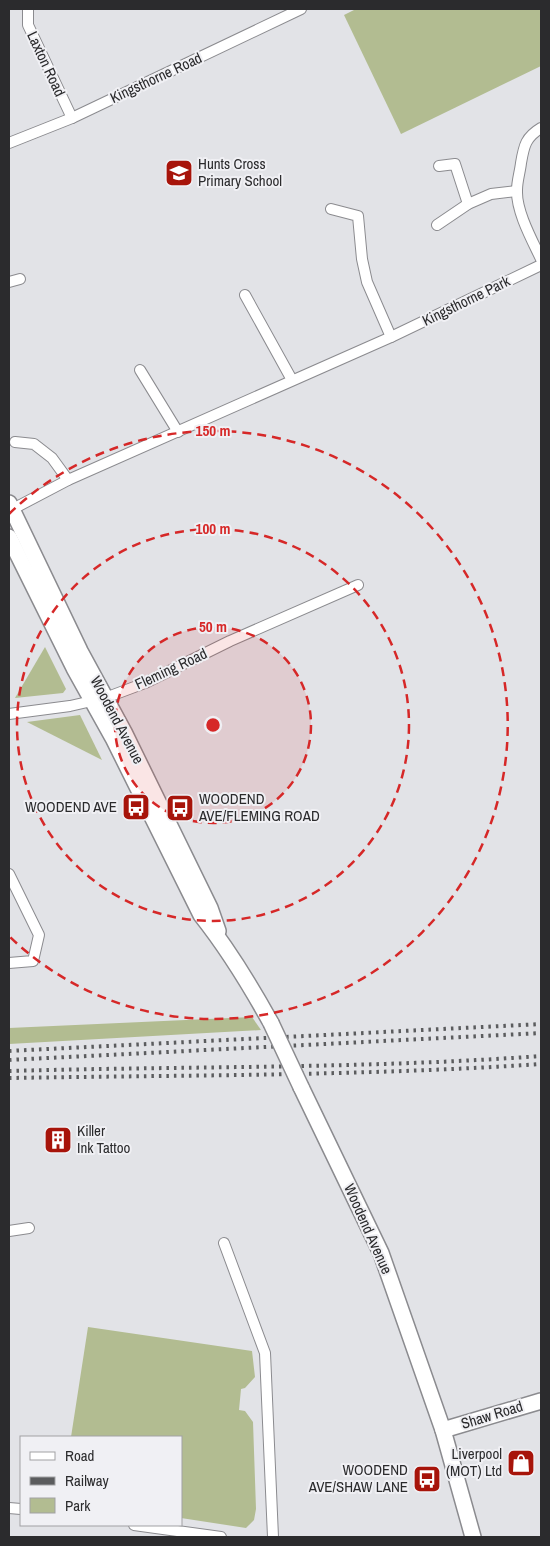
<svg xmlns="http://www.w3.org/2000/svg" width="550" height="1546" font-family="'Archivo Narrow',sans-serif">
	<style>
		.green { fill: #b2bc91 }
		.lines { fill: none; stroke-linecap: round; stroke-linejoin: round }
		.street-casing { stroke: #8b8b8f; stroke-width: 12 }
		.secondary-casing { stroke: #8b8b8f; stroke-width: 18 }
		.street { stroke: #fff; stroke-width: 10 }
		.secondary { stroke: #fff; stroke-width: 15 }
		.rail { stroke: #5b5c5e; stroke-width: 4; stroke-dasharray: 2.5 5; stroke-linecap: butt }
		.secondary-bridge-casing { stroke: #8b8b8f; stroke-width: 18; stroke-linecap: butt }
		.secondary-bridge { stroke: #fff; stroke-width: 15 }
		.ring { fill: none; stroke: #d62828; stroke-width: 2.5; stroke-dasharray: 9 6 }
		.labels { text-anchor: middle; stroke-width: 4; stroke-linejoin: round; paint-order: stroke }
		.street-label { font-size: 15px; fill: #2b2b2d; stroke: #f0f0f4 }
		.poi-label { font-size: 15px; fill: #2b2b2d; stroke: #f0f0f4; text-anchor: start }
		.centre { fill: #d62828; stroke: #f0f0f4; stroke-width: 2.5 }
		.ring-label { font-size: 15px; text-anchor: middle; font-weight: bold; fill: #d62828; stroke: #f0f0f4; stroke-width: 4; stroke-linejoin: round; paint-order: stroke }
	</style>
	<rect width="100%" height="100%" fill="#e2e3e7"/>
	<g class="green">
		<polygon points="356,9 541,9 541,66 401,134 344,15"/>
		<polygon points="45,647 66,689 63,693 15,698"/>
		<polygon points="80,715 102,760 27,722"/>
		<polygon points="252,1017 261,1030 9,1044 9,1028"/>
		<polygon points="88,1327 252,1351 255,1377 245,1388 241,1389 239,1410 245,1411 253,1422 256,1509 254,1520 246,1528 181,1518 181,1437 71,1437"/>
	</g>
	<g class="lines">
		<defs>
			<g id="street">
				<polyline points="28,9 28,25 72,118"/>
				<path d="M541,128C526,137 524,145 521,163C520,172 517,181 517,190C516,211 532,240 541,259"/>
				<polyline points="9,143 72,118 301,9"/>
				<polyline points="439,166 455,164 468,204"/>
				<polyline points="331,209 358,216 362,259 367,282 391,337"/>
				<polyline points="437,225 468,204 491,194 517,191"/>
				<polyline points="9,282 20,279"/>
				<polyline points="245,295 292,380"/>
				<polyline points="140,370 178,432"/>
				<polyline points="15,442 34,444 52,458 68,480"/>
				<polyline points="9,511 68,480 391,337 541,265"/>
				<polyline points="9,714 70,706 105,698 145,683 230,641 358,585"/>
				<polyline points="9,874 39,935 33,961 9,963"/>
				<polyline points="9,1231 29,1228"/>
				<polyline points="224,1243 265,1353 273,1537"/>
				<polyline points="9,1508 21,1509"/>
				<polyline points="134,1525 221,1537"/>
			</g>
			<g id="secondary">
				<polyline points="9,503 80,651 124,732 210,908 218,931"/>
				<path d="M9,537L74,668L113,738L201,915C228,949 250,985 271,1023"/>
				<polyline points="301,1087 381,1253 443,1430 473,1537"/>
				<polyline points="443,1430 541,1401"/>
			</g>
		</defs>
		<use href="#street" class="street-casing"/>
		<use href="#secondary" class="secondary-casing"/>
		<use href="#street" class="street"/>
		<use href="#secondary" class="secondary"/>
		<g class="rail">
			<polyline points="9,1051 541,1024"/>
			<polyline points="9,1060 541,1033"/>
			<path d="M9,1071C186,1066 364,1069 541,1056"/>
			<path d="M9,1078C186,1075 364,1076 541,1064"/>
		</g>
		<defs>
			<polyline id="secondary-bridge" points="271,1023 301,1087"/>
		</defs>
		<use href="#secondary-bridge" class="secondary-bridge-casing"/>
		<use href="#secondary-bridge" class="secondary-bridge"/>
	</g>
	<circle cx="213" cy="725" r="98" fill="#d62828" fill-opacity=".12"/>
	<g class="ring">
		<circle cx="213" cy="725" r="98"/>
		<circle cx="213" cy="725" r="196"/>
		<path d="M9 514A294 294 0 1 1 9 936"/>
	</g>
	<defs>
		<symbol id="school-square" viewBox="-11 -11 22 22"><rect x="-9" y="-9" width="18" height="18" rx="4" fill="#a7140a" stroke="#f0f0f4"/><path d="M0-5L7-2L0 1L-7-2ZM-4 1L0 2.5L4 1V4Q0 6-4 4Z" fill="#fff"/></symbol>
		<symbol id="bus-square" viewBox="-11 -11 22 22"><rect x="-9" y="-9" width="18" height="18" rx="4" fill="#a7140a" stroke="#f0f0f4"/><path d="M-5-6H5V4H4V6H2V4H-2V6H-4V4H-5ZM-3.5-4V0h7V-4ZM-3.5 1.2v1.5H-2V1.2ZM2 1.2v1.5H3.5V1.2Z" fill="#fff"/></symbol>
		<symbol id="building-square" viewBox="-11 -11 22 22"><rect x="-9" y="-9" width="18" height="18" rx="4" fill="#a7140a" stroke="#f0f0f4"/><path d="M-4-6H4V6H1V3H-1V6H-4ZM-2.5-4.3h1.7v1.8h-1.7ZM.8-4.3h1.7v1.8H.8ZM-2.5-1h1.7V.8h-1.7ZM.8-1h1.7V.8H.8Z" fill="#fff"/></symbol>
		<symbol id="shop-square" viewBox="-11 -11 22 22"><rect x="-9" y="-9" width="18" height="18" rx="4" fill="#a7140a" stroke="#f0f0f4"/><path d="M-5-2.5h2.3a2.7 3.5 0 0 1 5.4 0H5L5.5 6h-11ZM-1.5-2.5h3a1.5 2.3 0 0 0-3 0Z" fill="#fff"/></symbol>
	</defs>
	<g fill-rule="evenodd">
		<use href="#school-square" x="163" y="157" width="32" height="32"/>
		<use href="#bus-square" x="120" y="791" width="32" height="32"/>
		<use href="#bus-square" x="164" y="792" width="32" height="32"/>
		<use href="#building-square" x="42" y="1124" width="32" height="32"/>
		<use href="#shop-square" x="505" y="1447" width="32" height="32"/>
		<use href="#bus-square" x="411" y="1463" width="32" height="32"/>
	</g>
	<g class="labels">
		<g class="street-label">
			<text transform="translate(46 64) rotate(65)" y="5">Laxton Road</text>
			<text transform="translate(156 78) rotate(-25)" y="5">Kingsthorne Road</text>
			<text transform="translate(466 301) rotate(-26)" y="5">Kingsthorne Park</text>
			<text transform="translate(171 669) rotate(-25)" y="5">Fleming Road</text>
			<text transform="translate(117 720) rotate(62)" y="5">Woodend Avenue</text>
			<text transform="translate(368 1229) rotate(66)" y="5">Woodend Avenue</text>
			<text transform="translate(492 1415) rotate(-17)" y="5">Shaw Road</text>
		</g>
		<g class="poi-label">
			<text x="198" y="169">Hunts Cross<tspan x="198" dy="17">Primary School</tspan></text>
			<text x="199" y="804">WOODEND<tspan x="199" dy="17">AVE/FLEMING ROAD</tspan></text>
			<text x="117" y="812" text-anchor="end">WOODEND AVE</text>
			<text x="77" y="1136">Killer<tspan x="77" dy="17">Ink Tattoo</tspan></text>
			<text x="502" y="1459" text-anchor="end">Liverpool<tspan x="502" dy="17">(MOT) Ltd</tspan></text>
			<text x="408" y="1475" text-anchor="end">WOODEND<tspan x="408" dy="17">AVE/SHAW LANE</tspan></text>
		</g>
	</g>
	<circle cx="213" cy="725" r="8" class="centre"/>
	<g class="ring-label">
		<text x="213" y="436">150 m</text>
		<text x="213" y="534">100 m</text>
		<text x="213" y="632">50 m</text>
	</g>
	<rect width="550" height="1546" fill="none" stroke="#2b2b2d" stroke-width="20"/>
	<rect x="20" y="1436" width="162" height="90" fill="#f0f0f4" stroke="#a1a1a4"/>
	<rect x="30" y="1452" width="25" height="8" fill="#ffffff" stroke="#a1a1a4"/>
	<text x="65" y="1461" font-size="15" fill="#2b2b2d">Road</text>
	<rect x="30" y="1477" width="25" height="8" fill="#5b5c5e" stroke="#a1a1a4"/>
	<text x="65" y="1486" font-size="15" fill="#2b2b2d">Railway</text>
	<rect x="30" y="1498" width="25" height="15" fill="#b2bc91" stroke="#a1a1a4"/>
	<text x="65" y="1511" font-size="15" fill="#2b2b2d">Park</text>
</svg>
